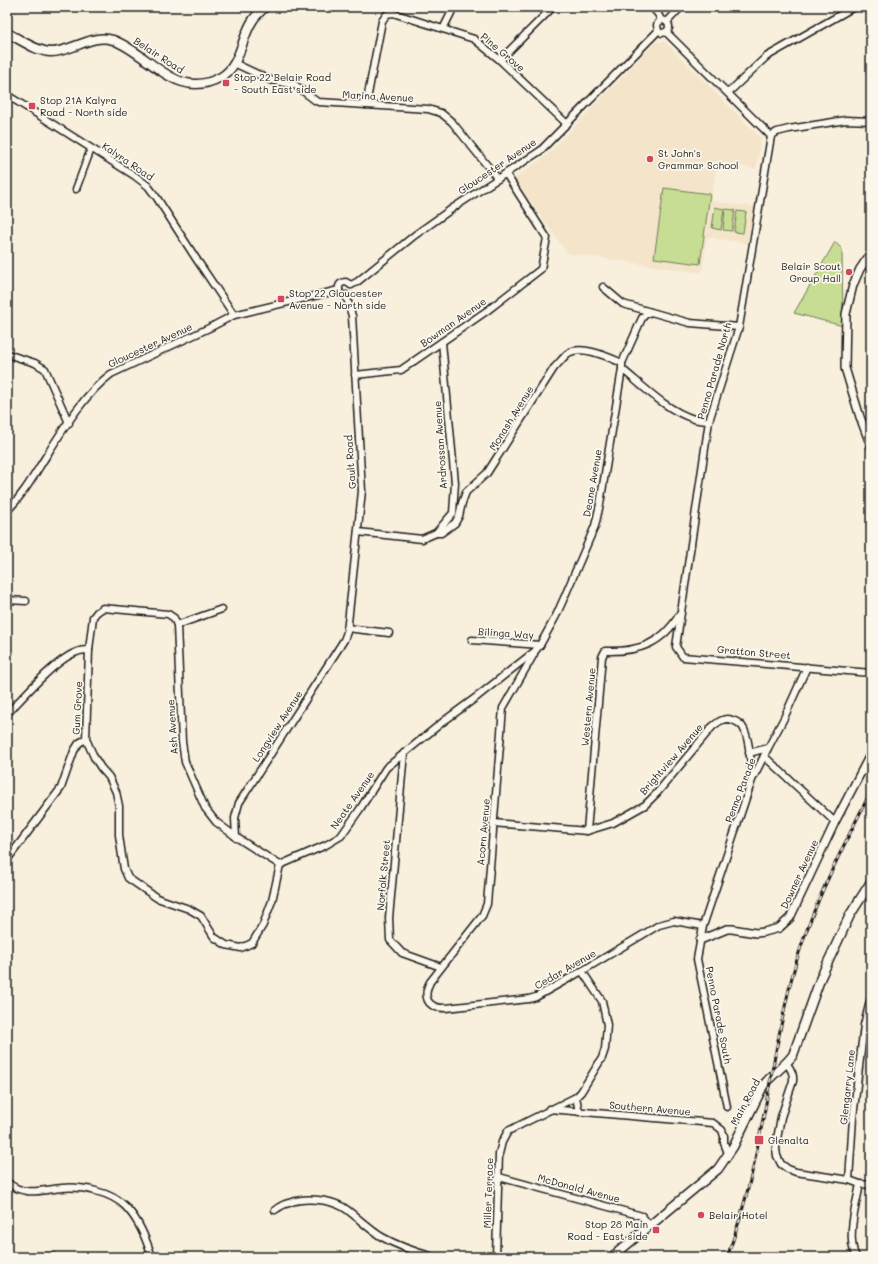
<svg xmlns="http://www.w3.org/2000/svg" width="878" height="1264" font-family="Mali,sans-serif">
	<style>
		.built { fill: #f4e5ca }
		.green { fill: #c6dd93; stroke: #717c58 }
		.lines { fill: none; stroke-linecap: round; stroke-linejoin: round }
		.minor-casing { stroke: #1c1c1c; stroke-width: 9 }
		.tertiary-casing { stroke: #1c1c1c; stroke-width: 10 }
		.secondary-casing { stroke: #1c1c1c; stroke-width: 11 }
		.minor { stroke: #fbf7ec; stroke-width: 6 }
		.tertiary { stroke: #fbf7ec; stroke-width: 7 }
		.secondary { stroke: #fbf7ec; stroke-width: 8 }
		.rail-casing { stroke: #1c1c1c; stroke-width: 3 }
		.rail { stroke: #fbf7ec; stroke-width: 1.5; stroke-dasharray: 4.5; stroke-linecap: butt }
		.poi-dot { fill: #d1495b; stroke: #fbf7ec; stroke-width: 1.5 }
		.labels { text-anchor: middle; stroke-width: 3.5; stroke-linejoin: round; paint-order: stroke }
		.street-label { font-size: 10px; fill: #1c1c1c; stroke: #fbf7ec }
		.poi-label { font-size: 10px; fill: #1c1c1c; stroke: #fbf7ec; text-anchor: start }
	</style>
	<rect width="100%" height="100%" fill="#f8efdd"/>
	<filter id="ink" filterUnits="userSpaceOnUse"><feTurbulence type="fractalNoise" baseFrequency=".025" numOctaves="2"/><feDisplacementMap in="SourceGraphic" scale="8" xChannelSelector="R" yChannelSelector="G"/><feConvolveMatrix kernelMatrix="1 2 1 2 8 2 1 2 1" color-interpolation-filters="sRGB"/></filter>
	<g filter="url(#ink)">
		<polygon class="built" points="655,42 665,42 761,138 756,169 717,162 711,201 756,207 750,244 707,237 702,273 567,253 514,179 547,155"/>
		<g class="green">
			<polygon points="664,188 710,194 700,264 654,258"/>
			<polygon points="715,207 724,209 721,230 712,228"/>
			<polygon points="725,209 735,210 732,231 723,230"/>
			<polygon points="737,211 746,212 743,233 734,232"/>
			<polygon points="835,242 842,249 843,326 794,313"/>
		</g>
		<g class="lines">
			<defs>
				<g id="minor">
					<polyline points="652,7 658,14 661,20"/>
					<polyline points="667,22 681,7"/>
					<polyline points="443,29 454,7"/>
					<path d="M658,31L657,25C659,20 663,19 667,22"/>
					<polyline points="666,32 771,136 777,132 789,129 846,120 871,121"/>
					<path d="M662,33C669,32 671,27 667,22"/>
					<polyline points="500,60 553,7"/>
					<polyline points="234,63 270,80 295,85 316,101 319,102 428,109 441,113 452,122 498,179"/>
					<polyline points="728,93 766,57 854,7"/>
					<polyline points="7,95 135,176 148,186 157,198 195,257 234,315"/>
					<polyline points="366,105 382,21 387,14 393,13 474,39 500,60 567,124"/>
					<polyline points="771,136 739,327 709,421 676,647 683,657 871,673"/>
					<polyline points="76,189 91,149"/>
					<polyline points="351,285 357,282 415,235 453,208 540,151 658,31"/>
					<polyline points="603,287 623,304 651,312"/>
					<path d="M339,290C338,285 341,282 346,282L351,285"/>
					<polyline points="7,354 35,363 45,369 69,423"/>
					<path d="M622,369C644,387 666,410 694,419C699,420 704,421 709,421"/>
					<polyline points="355,375 401,370 488,310 541,269 547,238 506,174"/>
					<path d="M7,511C23,495 33,477 45,458C62,431 85,393 111,374L209,328L234,315L339,290"/>
					<polyline points="358,532 422,539 436,533 453,513 455,483 442,342"/>
					<path d="M436,533H441L455,523L459,516L462,503L466,492L487,473L554,368C558,364 563,358 567,354C581,344 608,357 622,363"/>
					<polyline points="7,600 26,601"/>
					<polyline points="177,625 222,609"/>
					<polyline points="347,628 389,633"/>
					<polyline points="472,640 540,645"/>
					<path d="M534,654L503,708L487,904L482,916L430,982C425,991 424,1003 436,1007C439,1008 443,1008 446,1008L529,999L536,997L582,971L659,925L674,921L703,926"/>
					<path d="M7,714C23,697 56,659 77,652C81,650 86,650 89,650"/>
					<polyline points="404,753 389,918 390,940 402,953 441,967"/>
					<polyline points="749,753 768,748"/>
					<polyline points="764,756 835,822"/>
					<path d="M493,823L587,831L613,823L645,805L657,793L712,727C718,722 724,717 732,720C736,721 739,723 742,726C750,736 751,767 752,779"/>
					<path d="M587,831L602,657L605,651C639,652 662,644 680,614"/>
					<polyline points="236,838 235,818 239,803 344,640 347,632 362,491 352,316 346,295"/>
					<polyline points="7,860 61,788 74,751 79,743 86,739"/>
					<polyline points="280,865 239,839 216,822 205,808 185,762 182,742 177,625 174,618 168,614 103,608 97,612 93,617 89,650 86,739 94,757 101,768 109,777 116,792 119,806 119,835 122,856 124,869 128,878 157,898 189,909 201,916 214,937 226,945 241,948 252,943 263,925 272,901 280,865 326,845 341,836 360,809 386,768 444,721 478,696 535,651 540,645 556,616 564,598 595,526 600,504 622,369 622,363 642,318 646,314 651,312 690,323 739,327"/>
					<path d="M787,1064C791,1069 794,1074 793,1081L781,1117L777,1139L776,1149L777,1156L781,1164L788,1169L796,1172L849,1180L860,1184L871,1185"/>
					<polyline points="727,1107 697,959 703,926 752,780 768,748 784,718 807,667"/>
					<polyline points="549,1109 713,1123 722,1130 724,1136 724,1143 728,1153"/>
					<polyline points="579,1112 576,1097 581,1092 602,1058 605,1049 607,1025 602,1001 582,971"/>
					<polyline points="499,1177 642,1216 650,1226"/>
					<polyline points="849,1180 853,1118 864,1025 871,997"/>
					<path d="M7,1182C24,1197 42,1190 62,1188C82,1186 111,1192 125,1206C139,1220 146,1239 152,1257"/>
					<path d="M275,1210C279,1207 284,1204 289,1203C304,1197 328,1199 343,1207C357,1216 368,1229 382,1237C396,1245 419,1253 434,1257"/>
					<polyline points="24,1257 38,1256 53,1257"/>
					<polyline points="496,1257 499,1154 502,1142 508,1131 576,1097"/>
					<path d="M856,1257C846,1237 856,1206 860,1184"/>
				</g>
				<g id="tertiary">
					<polyline points="871,253 860,269 853,285 846,314 845,368 860,417 871,446"/>
					<polyline points="700,940 727,929 732,929 756,933 764,932 779,928 790,918 835,822 871,753"/>
				</g>
				<g id="secondary">
					<path d="M7,33C20,39 37,52 51,52C72,52 92,33 113,40C151,54 176,102 221,77C241,66 241,37 253,20C256,15 261,11 265,7"/>
					<path d="M612,1257L718,1169L733,1147L763,1086C772,1074 784,1067 793,1055L821,977L850,915L871,882"/>
				</g>
			</defs>
			<use href="#minor" class="minor-casing"/>
			<use href="#tertiary" class="tertiary-casing"/>
			<use href="#secondary" class="secondary-casing"/>
			<use href="#minor" class="minor"/>
			<use href="#tertiary" class="tertiary"/>
			<use href="#secondary" class="secondary"/>
			<defs>
				<g id="rail">
					<polyline points="871,317 869,347 871,377"/>
					<path d="M727,1257C761,1167 768,1070 792,977C809,911 841,851 871,791"/>
				</g>
			</defs>
			<use href="#rail" class="rail-casing"/>
			<use href="#rail" class="rail"/>
		</g>
	</g>
	<g class="poi-dot">
		<rect x="222" y="79" width="8" height="8" rx="2"/>
		<rect x="28" y="102" width="8" height="8" rx="2"/>
		<circle cx="650" cy="159" r="4"/>
		<circle cx="849" cy="272" r="4"/>
		<rect x="277" y="295" width="8" height="8" rx="2"/>
		<rect x="754" y="1135" width="10" height="10" rx="2"/>
		<circle cx="701" cy="1215" r="4"/>
		<rect x="652" y="1226" width="8" height="8" rx="2"/>
	</g>
	<g class="labels">
		<g class="street-label">
			<text transform="translate(503 52) rotate(40)" y="4">Pine Grove</text>
			<text transform="translate(159 55) rotate(33)" y="4">Belair Road</text>
			<text transform="translate(378 96) rotate(3)" y="4">Marina Avenue</text>
			<text transform="translate(128 161) rotate(34)" y="4">Kalyra Road</text>
			<text transform="translate(497 166) rotate(-34)" y="4">Gloucester Avenue</text>
			<text transform="translate(453 322) rotate(-35)" y="4">Bowman Avenue</text>
			<text transform="translate(150 345) rotate(-25)" y="4">Gloucester Avenue</text>
			<text transform="translate(714 371) rotate(-74)" y="4">Penno Parade North</text>
			<text transform="translate(511 418) rotate(-58)" y="4">Monash Avenue</text>
			<text transform="translate(440 445) rotate(-94)" y="4">Ardrossan Avenue</text>
			<text transform="translate(350 462) rotate(-94)" y="4">Gault Road</text>
			<text transform="translate(592 483) rotate(-80)" y="4">Deane Avenue</text>
			<text transform="translate(506 633) rotate(4)" y="4">Bilinga Way</text>
			<text transform="translate(754 652) rotate(5)" y="4">Gratton Street</text>
			<text transform="translate(588 707) rotate(-85)" y="4">Western Avenue</text>
			<text transform="translate(77 708) rotate(-87)" y="4">Gum Grove</text>
			<text transform="translate(277 726) rotate(-57)" y="4">Longview Avenue</text>
			<text transform="translate(172 727) rotate(-94)" y="4">Ash Avenue</text>
			<text transform="translate(671 759) rotate(-49)" y="4">Brightview Avenue</text>
			<text transform="translate(740 790) rotate(-69)" y="4">Penno Parade</text>
			<text transform="translate(352 800) rotate(-55)" y="4">Neate Avenue</text>
			<text transform="translate(483 832) rotate(-85)" y="4">Acorn Avenue</text>
			<text transform="translate(799 874) rotate(-65)" y="4">Downer Avenue</text>
			<text transform="translate(383 875) rotate(-85)" y="4">Norfolk Street</text>
			<text transform="translate(565 969) rotate(-30)" y="4">Cedar Avenue</text>
			<text transform="translate(719 1015) rotate(79)" y="4">Penno Parade South</text>
			<text transform="translate(847 1087) rotate(-84)" y="4">Glengarry Lane</text>
			<text transform="translate(745 1102) rotate(-62)" y="4">Main Road</text>
			<text transform="translate(650 1108) rotate(5)" y="4">Southern Avenue</text>
			<text transform="translate(579 1188) rotate(15)" y="4">McDonald Avenue</text>
			<text transform="translate(488 1193) rotate(-88)" y="4">Miller Terrace</text>
		</g>
		<g class="poi-label">
			<text x="234" y="81">Stop 22 Belair Road<tspan x="234" dy="12">- South East side</tspan></text>
			<text x="40" y="104">Stop 21A Kalyra<tspan x="40" dy="12">Road - North side</tspan></text>
			<text x="658" y="157">St John's<tspan x="658" dy="12">Grammar School</tspan></text>
			<text x="841" y="270" text-anchor="end">Belair Scout<tspan x="841" dy="12">Group Hall</tspan></text>
			<text x="289" y="297">Stop 22 Gloucester<tspan x="289" dy="12">Avenue - North side</tspan></text>
			<text x="768" y="1144">Glenalta</text>
			<text x="709" y="1219">Belair Hotel</text>
			<text x="648" y="1228" text-anchor="end">Stop 28 Main<tspan x="648" dy="12">Road - East side</tspan></text>
		</g>
	</g>
	<rect width="878" height="1264" fill="none" stroke="#fbf7ec" stroke-width="24"/>
	<rect x="12" y="12" width="854" height="1240" fill="none" stroke="#1c1c1c" stroke-width="1.5" filter="url(#ink)"/>
</svg>
